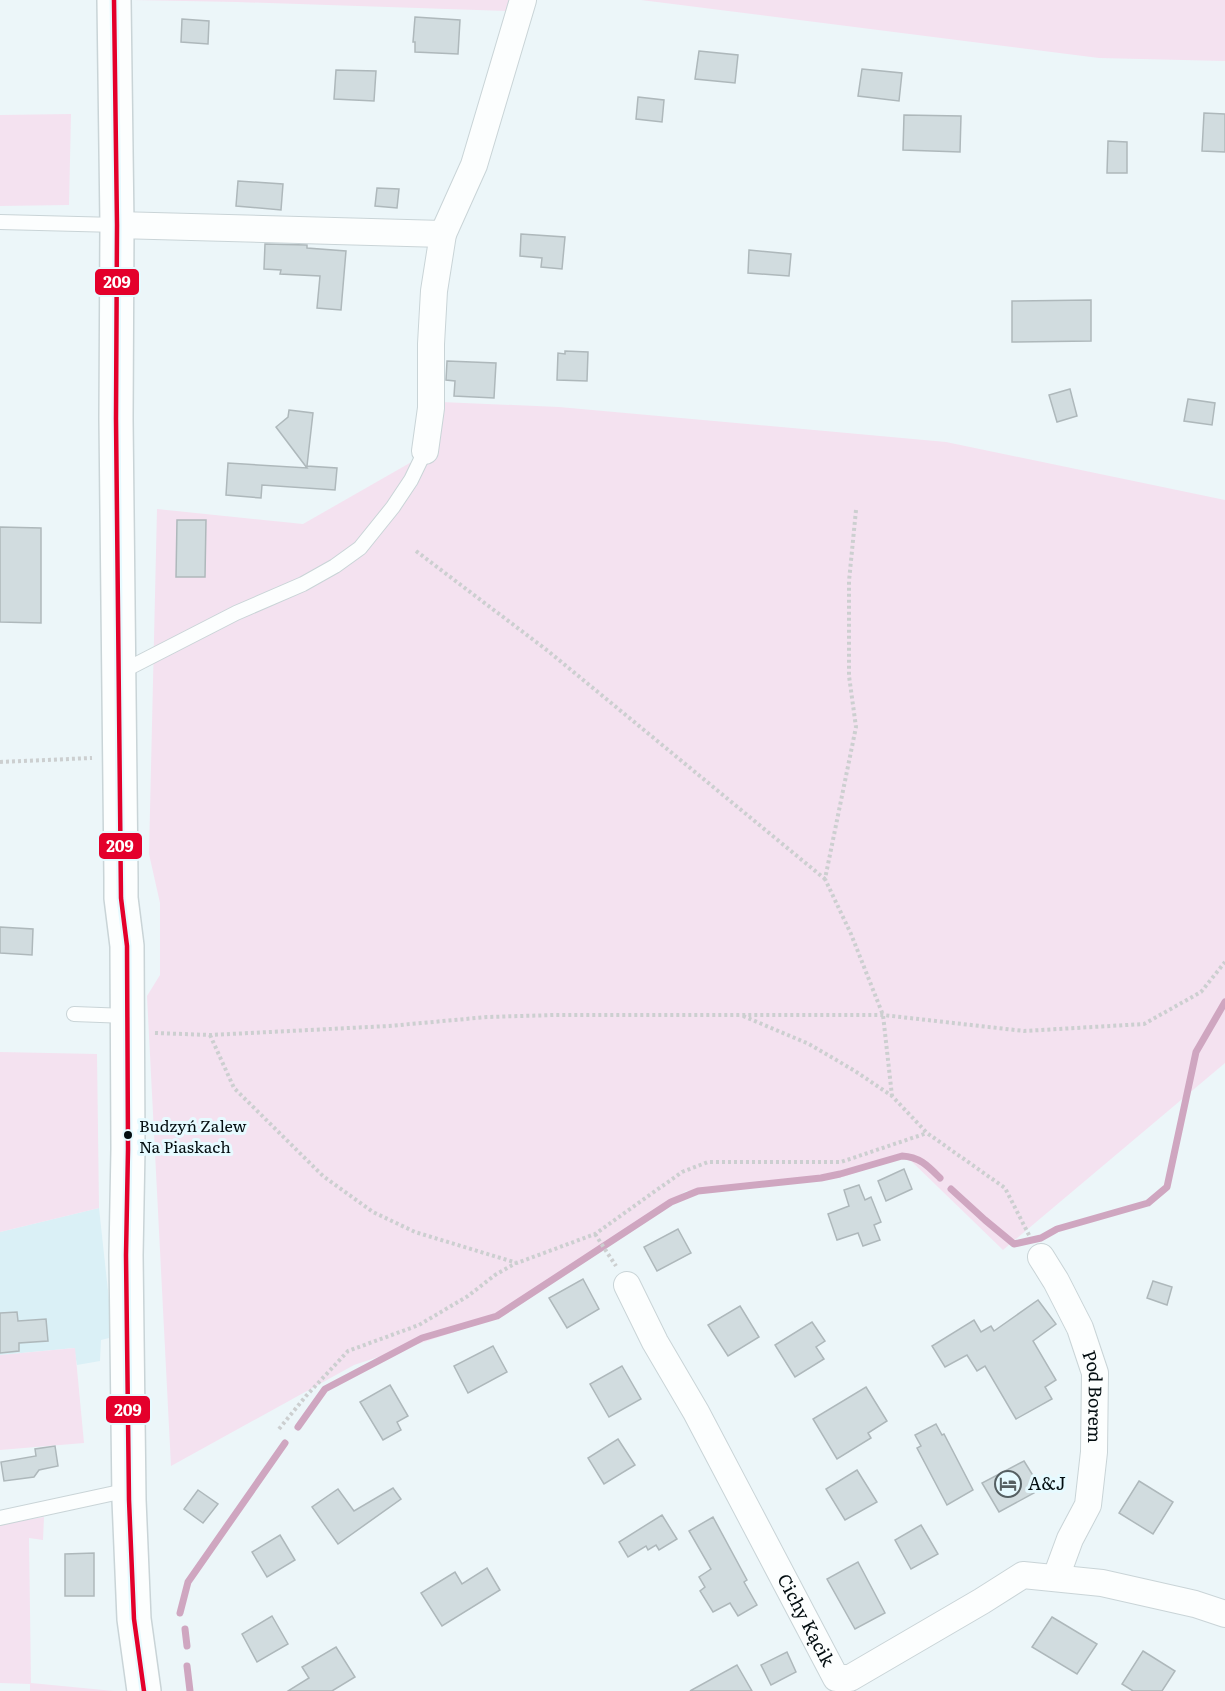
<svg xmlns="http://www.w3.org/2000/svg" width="1225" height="1691" font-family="Literata,serif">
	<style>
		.built { fill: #daf0f6 }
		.green { fill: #f4e2f0 }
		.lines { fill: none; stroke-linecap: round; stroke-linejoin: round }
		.stream { stroke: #cfa6c0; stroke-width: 7 }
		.building { fill: #d1dcdf; stroke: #aeb8bb; stroke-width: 1.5 }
		.lane-casing { stroke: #c9d4d7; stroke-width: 16 }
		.street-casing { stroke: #c9d4d7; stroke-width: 28 }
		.secondary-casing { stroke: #c9d4d7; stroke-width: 36 }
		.path { stroke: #cccfd0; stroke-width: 4; stroke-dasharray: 3 3; stroke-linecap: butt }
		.lane { stroke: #fcfefe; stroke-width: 14 }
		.street { stroke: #fcfefe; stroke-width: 26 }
		.secondary { stroke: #fcfefe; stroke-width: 33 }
		.bus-1-casing { stroke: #e6faff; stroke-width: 9 }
		.bus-1 { stroke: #e4002b; stroke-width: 4.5 }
		.bus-dot { fill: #040e11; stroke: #e6faff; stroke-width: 2 }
		.labels { text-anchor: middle; stroke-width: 6; stroke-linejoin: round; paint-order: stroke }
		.bus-label { font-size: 16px; fill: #040e11; stroke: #e6faff; text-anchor: start }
		.street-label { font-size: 18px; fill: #040e11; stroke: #e6faff }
		.poi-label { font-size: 18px; fill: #040e11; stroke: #e6faff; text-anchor: start }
		.line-badge { stroke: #e6faff; stroke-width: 2 }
		.badge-label { font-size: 16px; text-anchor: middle; font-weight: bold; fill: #fff }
	</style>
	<rect width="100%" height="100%" fill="#ecf6f9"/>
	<polygon class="built" points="99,1208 113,1337 101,1340 100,1361 77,1365 74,1348 0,1355 0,1232"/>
	<g class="green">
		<polygon points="133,0 511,0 507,11 237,2"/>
		<polygon points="641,0 1225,0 1225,61 1099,58"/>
		<polygon points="71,114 69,205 0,206 0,115"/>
		<polygon points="441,402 559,407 946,442 1225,500 1225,1063 1003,1250 906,1156 843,1177 686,1191 491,1320 354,1365 171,1466 147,996 160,975 160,903 149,854 157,509 303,524 415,460 438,456"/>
		<polygon points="0,1052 97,1054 99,1208 0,1232"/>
		<polygon points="75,1348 84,1443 0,1450 0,1355"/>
		<polygon points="44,1517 43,1540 29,1538 31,1683 114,1691 30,1691 30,1684 0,1683 0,1524"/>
	</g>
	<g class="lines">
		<g class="stream">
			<polyline points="951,1189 985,1220 1014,1244 1041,1238 1057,1229 1148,1203 1167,1187 1196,1052 1225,1002"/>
			<path d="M298,1427L325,1389L422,1338L497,1316L671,1202L698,1191L821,1178L840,1174L902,1156C920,1157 928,1166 940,1178"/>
			<polyline points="180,1613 188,1582 285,1443"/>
			<polyline points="185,1629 187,1646"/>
			<polyline points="187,1666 190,1691"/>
		</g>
	</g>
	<g class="building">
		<polygon points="415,17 460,20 458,54 415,52 415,42 413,42"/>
		<polygon points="182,19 209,21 208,44 181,42"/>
		<polygon points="699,51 738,55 735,83 695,79"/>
		<polygon points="862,69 902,73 899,101 858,96"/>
		<polygon points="336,70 376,71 374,101 334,99"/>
		<polygon points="638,97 664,100 662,122 636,119"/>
		<polygon points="1204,113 1225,114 1225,152 1202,151"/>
		<polygon points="904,115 961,116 960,152 903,150"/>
		<polygon points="1108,141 1127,142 1127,173 1107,173"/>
		<polygon points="238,181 283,184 281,210 236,206"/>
		<polygon points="377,188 399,189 397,208 375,206"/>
		<polygon points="521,234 565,237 562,269 541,267 542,258 520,256"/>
		<polygon points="265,244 307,245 307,248 346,251 341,310 317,308 320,276 280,274 281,270 264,269"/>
		<polygon points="749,250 791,254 789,276 748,273"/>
		<polygon points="1091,300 1091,341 1012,342 1012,301"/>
		<polygon points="565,351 588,352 587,381 557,380 558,353 565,354"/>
		<polygon points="447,361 496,363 494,398 454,396 455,381 446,380"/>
		<polygon points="1070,389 1077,416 1057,422 1049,395"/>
		<polygon points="1188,399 1215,403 1212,425 1184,421"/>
		<polygon points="289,410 313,413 307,466 337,468 335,490 262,485 261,498 226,495 228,463 307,468 276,427 288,417"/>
		<polygon points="177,520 206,520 205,577 176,577"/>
		<polygon points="0,527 41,528 41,623 0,622"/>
		<polygon points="0,927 33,929 32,955 0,953"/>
		<polygon points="904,1169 912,1189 886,1201 878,1181"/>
		<polygon points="859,1185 865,1200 871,1197 881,1222 874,1225 880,1240 863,1246 858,1233 837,1240 828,1214 849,1206 844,1190"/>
		<polygon points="678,1229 691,1253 657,1271 644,1247"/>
		<polygon points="583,1279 599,1309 567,1328 549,1298"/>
		<polygon points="1153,1281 1172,1287 1167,1305 1147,1298"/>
		<polygon points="1038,1300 1056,1324 1033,1341 1056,1380 1045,1387 1052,1399 1016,1419 985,1366 977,1371 967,1355 945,1367 932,1346 974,1320 981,1332 991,1326 994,1331"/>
		<polygon points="740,1306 759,1337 728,1356 708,1325"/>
		<polygon points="17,1312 18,1321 46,1319 48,1341 19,1343 19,1351 0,1353 0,1313"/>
		<polygon points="812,1322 825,1341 816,1347 824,1359 795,1377 775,1345"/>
		<polygon points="493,1346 507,1372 468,1393 454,1366"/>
		<polygon points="622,1366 641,1399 609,1417 590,1384"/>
		<polygon points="390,1385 408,1416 397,1422 401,1430 383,1440 360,1402"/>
		<polygon points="866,1387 887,1421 868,1433 871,1438 837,1459 813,1419"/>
		<polygon points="936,1424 942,1435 944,1434 973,1490 947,1505 917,1448 921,1446 915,1435"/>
		<polygon points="618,1439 635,1465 604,1484 588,1458"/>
		<polygon points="55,1446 58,1466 39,1470 34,1477 4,1481 1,1462 36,1456 35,1449"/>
		<polygon points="1024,1461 1037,1482 1031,1486 1034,1493 999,1512 982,1483"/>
		<polygon points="857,1470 877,1502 845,1520 826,1489"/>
		<polygon points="1139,1481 1173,1502 1153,1534 1119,1513"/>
		<polygon points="393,1488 401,1499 338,1544 312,1507 338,1489 354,1511"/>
		<polygon points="198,1490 218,1504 203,1523 184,1509"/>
		<polygon points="662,1515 677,1539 659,1550 656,1545 648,1550 646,1546 628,1557 619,1542"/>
		<polygon points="713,1517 747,1580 744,1582 757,1605 738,1616 730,1603 713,1612 700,1591 705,1587 699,1577 711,1569 689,1531"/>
		<polygon points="921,1525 938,1554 911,1569 895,1540"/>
		<polygon points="280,1535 295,1560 267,1577 252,1552"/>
		<polygon points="94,1553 94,1596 65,1596 65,1554"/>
		<polygon points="858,1562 885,1613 855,1629 827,1579"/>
		<polygon points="487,1568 500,1590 442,1626 421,1593 455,1572 462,1584"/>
		<polygon points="272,1616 288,1644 257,1662 242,1634"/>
		<polygon points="1052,1617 1097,1644 1077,1674 1032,1647"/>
		<polygon points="336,1647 355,1677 332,1691 288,1691 309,1678 302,1667"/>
		<polygon points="1143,1651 1175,1671 1162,1691 1133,1691 1122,1684"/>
		<polygon points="787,1652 796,1672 771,1685 761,1665"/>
		<polygon points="737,1665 752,1691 690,1691"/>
	</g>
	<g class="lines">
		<defs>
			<g id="lane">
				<polyline points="0,222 117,225"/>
				<polyline points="121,672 236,613 303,584 335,566 360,548 393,507 411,480 425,451"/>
				<polyline points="74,1014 127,1016"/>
				<polyline points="0,1518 129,1490"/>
			</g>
			<g id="street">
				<polyline points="117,225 443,234"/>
				<polyline points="425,451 431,408 431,344 434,291 443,234 474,165 523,0"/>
				<path id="s1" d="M1041,1257L1056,1281L1080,1328L1095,1373L1094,1452L1088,1505L1070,1539L1056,1577"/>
				<path id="s2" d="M627,1285L655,1342L696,1412L836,1678H850L982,1601L1023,1575L1102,1583L1195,1604L1225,1614"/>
			</g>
			<polyline id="secondary" points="114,0 117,225 116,419 121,878 121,898 127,946 128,1149 126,1255 129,1500 134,1619 144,1691"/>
		</defs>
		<use href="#lane" class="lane-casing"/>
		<use href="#street" class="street-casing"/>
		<use href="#secondary" class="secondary-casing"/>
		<g class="path">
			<polyline points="856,510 849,581 849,676 856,727 825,879 851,934 883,1015 892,1096"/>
			<polyline points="416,551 548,651 825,879"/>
			<polyline points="0,762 92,758"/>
			<polyline points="743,1016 809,1044 855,1071 892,1096 927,1133 1005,1188 1030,1237"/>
			<polyline points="155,1033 210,1035 389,1026 487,1017 554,1015 883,1015 1024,1031 1144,1024 1201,992 1225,962"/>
			<polyline points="210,1035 234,1088 323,1176 373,1212 415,1232 517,1263 595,1234 682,1172 708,1162 841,1162 927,1133"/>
			<polyline points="595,1234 616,1266"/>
			<polyline points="279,1429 306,1396 348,1351 419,1325 468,1296 495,1275 516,1263"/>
		</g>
		<use href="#lane" class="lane"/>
		<use href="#street" class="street"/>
		<use href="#secondary" class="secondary"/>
		<defs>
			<polyline id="bus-1" points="114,0 117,225 116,419 121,898 127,946 128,1149 126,1255 129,1500 134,1619 144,1691"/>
		</defs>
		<use href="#bus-1" class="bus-1-casing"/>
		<use href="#bus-1" class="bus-1"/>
	</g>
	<defs>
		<symbol id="hotel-ring" viewBox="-11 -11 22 22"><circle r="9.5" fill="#e6faff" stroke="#555f62" stroke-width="1.5"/><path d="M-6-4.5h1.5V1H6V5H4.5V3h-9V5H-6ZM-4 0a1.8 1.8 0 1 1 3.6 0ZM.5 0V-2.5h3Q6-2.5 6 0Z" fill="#555f62"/></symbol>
	</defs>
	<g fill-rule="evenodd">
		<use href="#hotel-ring" x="993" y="1469" width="30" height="30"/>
	</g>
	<circle class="bus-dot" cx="128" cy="1135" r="5"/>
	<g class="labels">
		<g class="bus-label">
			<text x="139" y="1132">Budzyń Zalew<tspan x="139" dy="21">Na Piaskach</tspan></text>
		</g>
		<g class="street-label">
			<text dy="6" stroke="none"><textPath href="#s1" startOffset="152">Pod Borem</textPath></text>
			<text dy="6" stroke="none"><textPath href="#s2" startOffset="380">Cichy Kącik</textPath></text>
		</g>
		<g class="poi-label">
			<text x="1028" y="1490">A&amp;J</text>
		</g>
	</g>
	<g class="line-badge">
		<rect x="94" y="268" width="46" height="28" rx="6" fill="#e4002b"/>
		<rect x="98" y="832" width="45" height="28" rx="6" fill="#e4002b"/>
		<rect x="105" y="1395" width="46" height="29" rx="6" fill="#e4002b"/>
	</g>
	<g class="badge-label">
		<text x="117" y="288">209</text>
		<text x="120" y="852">209</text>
		<text x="128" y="1416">209</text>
	</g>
</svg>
